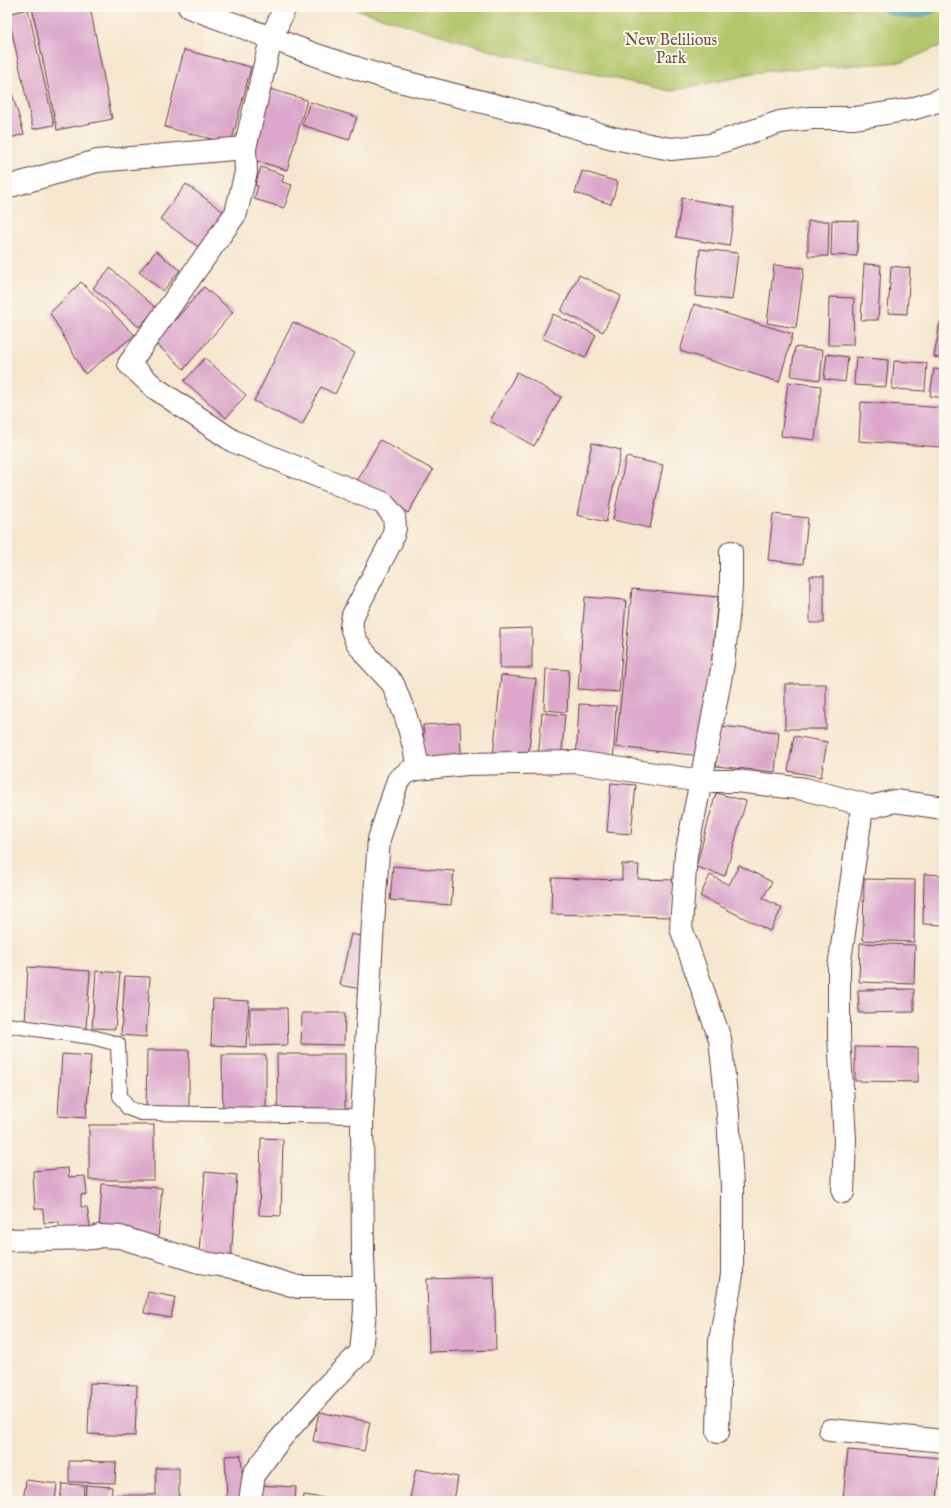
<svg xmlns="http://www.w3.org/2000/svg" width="951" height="1508" font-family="'IM FELL English',serif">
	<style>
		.green { fill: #b2c66a; stroke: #7e724a }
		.water { fill: #3dacb9; stroke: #446672 }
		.building { fill: #dca7cb }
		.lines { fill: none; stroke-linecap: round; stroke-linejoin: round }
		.lane-casing { stroke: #643d44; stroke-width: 16 }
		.street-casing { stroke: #643d44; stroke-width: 24 }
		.lane { stroke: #fff; stroke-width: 14 }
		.street { stroke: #fff; stroke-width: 22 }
		.labels { text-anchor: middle; stroke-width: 4; stroke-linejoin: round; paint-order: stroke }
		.park-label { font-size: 16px; fill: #69513e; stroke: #fbf7ec }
	</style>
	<rect width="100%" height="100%" fill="#fbf7ec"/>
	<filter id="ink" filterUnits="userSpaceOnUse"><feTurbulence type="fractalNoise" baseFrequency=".025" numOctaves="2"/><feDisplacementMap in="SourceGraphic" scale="8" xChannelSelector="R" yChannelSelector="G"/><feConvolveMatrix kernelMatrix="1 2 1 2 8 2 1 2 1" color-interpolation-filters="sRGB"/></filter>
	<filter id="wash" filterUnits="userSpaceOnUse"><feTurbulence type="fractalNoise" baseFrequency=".012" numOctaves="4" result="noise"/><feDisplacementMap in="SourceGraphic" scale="16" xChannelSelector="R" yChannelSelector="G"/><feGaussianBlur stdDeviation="0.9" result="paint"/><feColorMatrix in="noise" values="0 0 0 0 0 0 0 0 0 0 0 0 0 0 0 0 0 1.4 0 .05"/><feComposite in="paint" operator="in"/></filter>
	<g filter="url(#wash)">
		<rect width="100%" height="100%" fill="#f5e7cf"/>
		<polygon class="green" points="348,7 944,7 944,44 903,62 767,71 671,91 503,54"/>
		<path class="water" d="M877,7H944V8C921,20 899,22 877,7Z"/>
		<g id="blocks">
			<g class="building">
				<polygon points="32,7 90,7 112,119 57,130"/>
				<polygon points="28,9 54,125 33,129 8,14"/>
				<polygon points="184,50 251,67 231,144 165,127"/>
				<polygon points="7,76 24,134 7,139"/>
				<polygon points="270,89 307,100 287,170 250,159"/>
				<polygon points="310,102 357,117 349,140 302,125"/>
				<polygon points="261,167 284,175 282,182 292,185 284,208 254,199 258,186 255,185"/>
				<polygon points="582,171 618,182 611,204 575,193"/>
				<polygon points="186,184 225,213 200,248 160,219"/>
				<polygon points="682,198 735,207 729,246 676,237"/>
				<polygon points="832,220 858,221 857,256 831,255"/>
				<polygon points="808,221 829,221 828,256 808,256"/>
				<polygon points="700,249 738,253 732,300 695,296"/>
				<polygon points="156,251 180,270 163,291 139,272"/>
				<polygon points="864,264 881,265 878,320 861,320"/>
				<polygon points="774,265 804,268 796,328 767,323"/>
				<polygon points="891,266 910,268 907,314 888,313"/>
				<polygon points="110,268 156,308 139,327 93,288"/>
				<polygon points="579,275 621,296 603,332 561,311"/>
				<polygon points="81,282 135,335 85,374 50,313"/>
				<polygon points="204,287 233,312 184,369 155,343"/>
				<polygon points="829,297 854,298 853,345 828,345"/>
				<polygon points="694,304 793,334 779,382 680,351"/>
				<polygon points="553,314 596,335 585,358 542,338"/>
				<polygon points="293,322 355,353 335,394 321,387 302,425 254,401"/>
				<polygon points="940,322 944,322 944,359 934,357"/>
				<polygon points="795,347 823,350 820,380 791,376"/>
				<polygon points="827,354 848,357 845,382 824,379"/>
				<polygon points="856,357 888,360 886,387 854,385"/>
				<polygon points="205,358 246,395 226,418 184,381"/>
				<polygon points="894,361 927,363 925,391 892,389"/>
				<polygon points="934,369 944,370 944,398 930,396"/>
				<polygon points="517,372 561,397 534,446 490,421"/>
				<polygon points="788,382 821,386 815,440 781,436"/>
				<polygon points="861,402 944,408 941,447 859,441"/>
				<polygon points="380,440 433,470 408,513 356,483"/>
				<polygon points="592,443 621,450 606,522 577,515"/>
				<polygon points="626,457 663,465 650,528 613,520"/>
				<polygon points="773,514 808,518 803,564 768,560"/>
				<rect x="810" y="576" width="14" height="47"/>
				<polygon points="632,589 718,597 702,756 616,747"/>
				<polygon points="585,597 626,600 619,692 578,689"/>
				<polygon points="532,628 532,668 500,668 500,629"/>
				<polygon points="546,669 569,670 567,712 544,710"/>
				<polygon points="501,675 536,679 528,760 493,756"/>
				<rect x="785" y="684" width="41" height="45"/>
				<polygon points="579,704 616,706 613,764 576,762"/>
				<polygon points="542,713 565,715 561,760 538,758"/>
				<polygon points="460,723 461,756 425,760 423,725"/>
				<polygon points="720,726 779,732 775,772 716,766"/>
				<polygon points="794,736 827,742 821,777 788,771"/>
				<polygon points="611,783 636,785 631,834 607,832"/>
				<polygon points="716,793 746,801 725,876 696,867"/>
				<polygon points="622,864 639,865 638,879 673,880 671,917 551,914 552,878 622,880"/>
				<polygon points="739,865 772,882 763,898 782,908 770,931 700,896 710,875 729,885"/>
				<polygon points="393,866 454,871 451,905 390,900"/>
				<polygon points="924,874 944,875 944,925 923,924"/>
				<polygon points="864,879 915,880 914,942 863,940"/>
				<polygon points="351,934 372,938 361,989 340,985"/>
				<polygon points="860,943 915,945 914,984 859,982"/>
				<polygon points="28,967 90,971 86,1029 25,1025"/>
				<polygon points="96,971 120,973 115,1029 92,1028"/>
				<polygon points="125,976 150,977 146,1037 121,1035"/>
				<polygon points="914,989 914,1012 859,1013 858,990"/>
				<polygon points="213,999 249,1001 246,1047 211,1045"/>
				<polygon points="250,1008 287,1008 288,1045 250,1046"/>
				<polygon points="302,1013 345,1013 344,1045 301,1044"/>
				<polygon points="855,1047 918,1048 918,1082 855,1081"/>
				<polygon points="147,1050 189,1050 189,1108 146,1108"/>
				<polygon points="62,1054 91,1056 86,1118 58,1116"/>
				<polygon points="277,1054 345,1054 345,1110 278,1111"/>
				<polygon points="222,1055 266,1055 266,1112 223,1113"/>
				<rect x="89" y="1125" width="65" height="55"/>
				<polygon points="261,1138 283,1139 281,1216 259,1215"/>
				<polygon points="68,1168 69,1177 85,1176 87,1194 81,1195 81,1207 87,1207 92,1237 59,1237 59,1222 44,1223 43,1209 35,1209 33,1171"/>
				<polygon points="205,1172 237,1175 231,1259 199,1253"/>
				<polygon points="102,1184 162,1188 158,1238 99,1230"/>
				<polygon points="494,1277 496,1350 429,1352 427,1279"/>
				<polygon points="148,1292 175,1297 171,1318 144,1313"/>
				<polygon points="90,1383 137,1385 135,1436 88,1434"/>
				<polygon points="319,1412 370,1422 364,1451 313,1441"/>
				<polygon points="848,1450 941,1458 937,1501 878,1501 843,1498"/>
				<polygon points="241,1455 244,1501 227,1501 225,1456"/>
				<polygon points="69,1461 116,1462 115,1483 69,1482"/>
				<polygon points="156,1468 179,1468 179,1501 117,1501 117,1495 156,1495"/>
				<polygon points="416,1469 458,1477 454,1501 424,1501 410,1498"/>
				<polygon points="26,1480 57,1484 55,1501 23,1501"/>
				<polygon points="62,1484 84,1485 83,1501 60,1501"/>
				<polygon points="86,1485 112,1487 111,1501 85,1501"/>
				<polygon points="256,1485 296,1487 295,1501 255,1501"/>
				<polygon points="304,1495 331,1499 331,1501 303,1501"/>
			</g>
		</g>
	</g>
	<g filter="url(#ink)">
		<use href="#blocks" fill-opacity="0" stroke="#643d44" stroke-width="1"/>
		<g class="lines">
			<defs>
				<polyline id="lane" points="7,1025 92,1037 118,1044 120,1096 128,1108 141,1113 362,1116"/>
				<g id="street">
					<polyline points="189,7 316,55 384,77 518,111 613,138 671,149 711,145 780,122 811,118 855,118 912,109 944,99"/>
					<polyline points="285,7 271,39 245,148 246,172 236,213 129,364 155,388 233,441 383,503 394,516 395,528 391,542 353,615 351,627 356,641 367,656 393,684 406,717 414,747 418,769"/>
					<polyline points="7,187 97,161 245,148"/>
					<polyline points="843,1192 845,1140 839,1036 839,967 862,809 895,801 944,808"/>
					<polyline points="7,1240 94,1238 99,1236 120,1237 199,1262 231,1267 298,1287 365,1287"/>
					<polyline points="830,1430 944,1441"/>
					<polyline points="718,1432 720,1341 732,1275 732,1187 728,1114 720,1039 681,928 686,854 701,781 736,781 805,789 873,807"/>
					<polyline points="250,1501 254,1474 281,1438 327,1386 361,1352 365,1310 363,1256 362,1116 372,938 379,839 398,780 408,772 418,769 466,764 576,762 701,781 723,664 731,588 731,552"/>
				</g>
			</defs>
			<use href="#lane" class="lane-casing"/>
			<use href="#street" class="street-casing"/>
			<use href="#lane" class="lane"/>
			<use href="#street" class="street"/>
		</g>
	</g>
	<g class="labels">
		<g class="park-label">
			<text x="671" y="45">New Belilious<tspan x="671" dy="18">Park</tspan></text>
		</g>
	</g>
	<rect width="951" height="1508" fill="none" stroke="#fbf7ec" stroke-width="24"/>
</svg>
